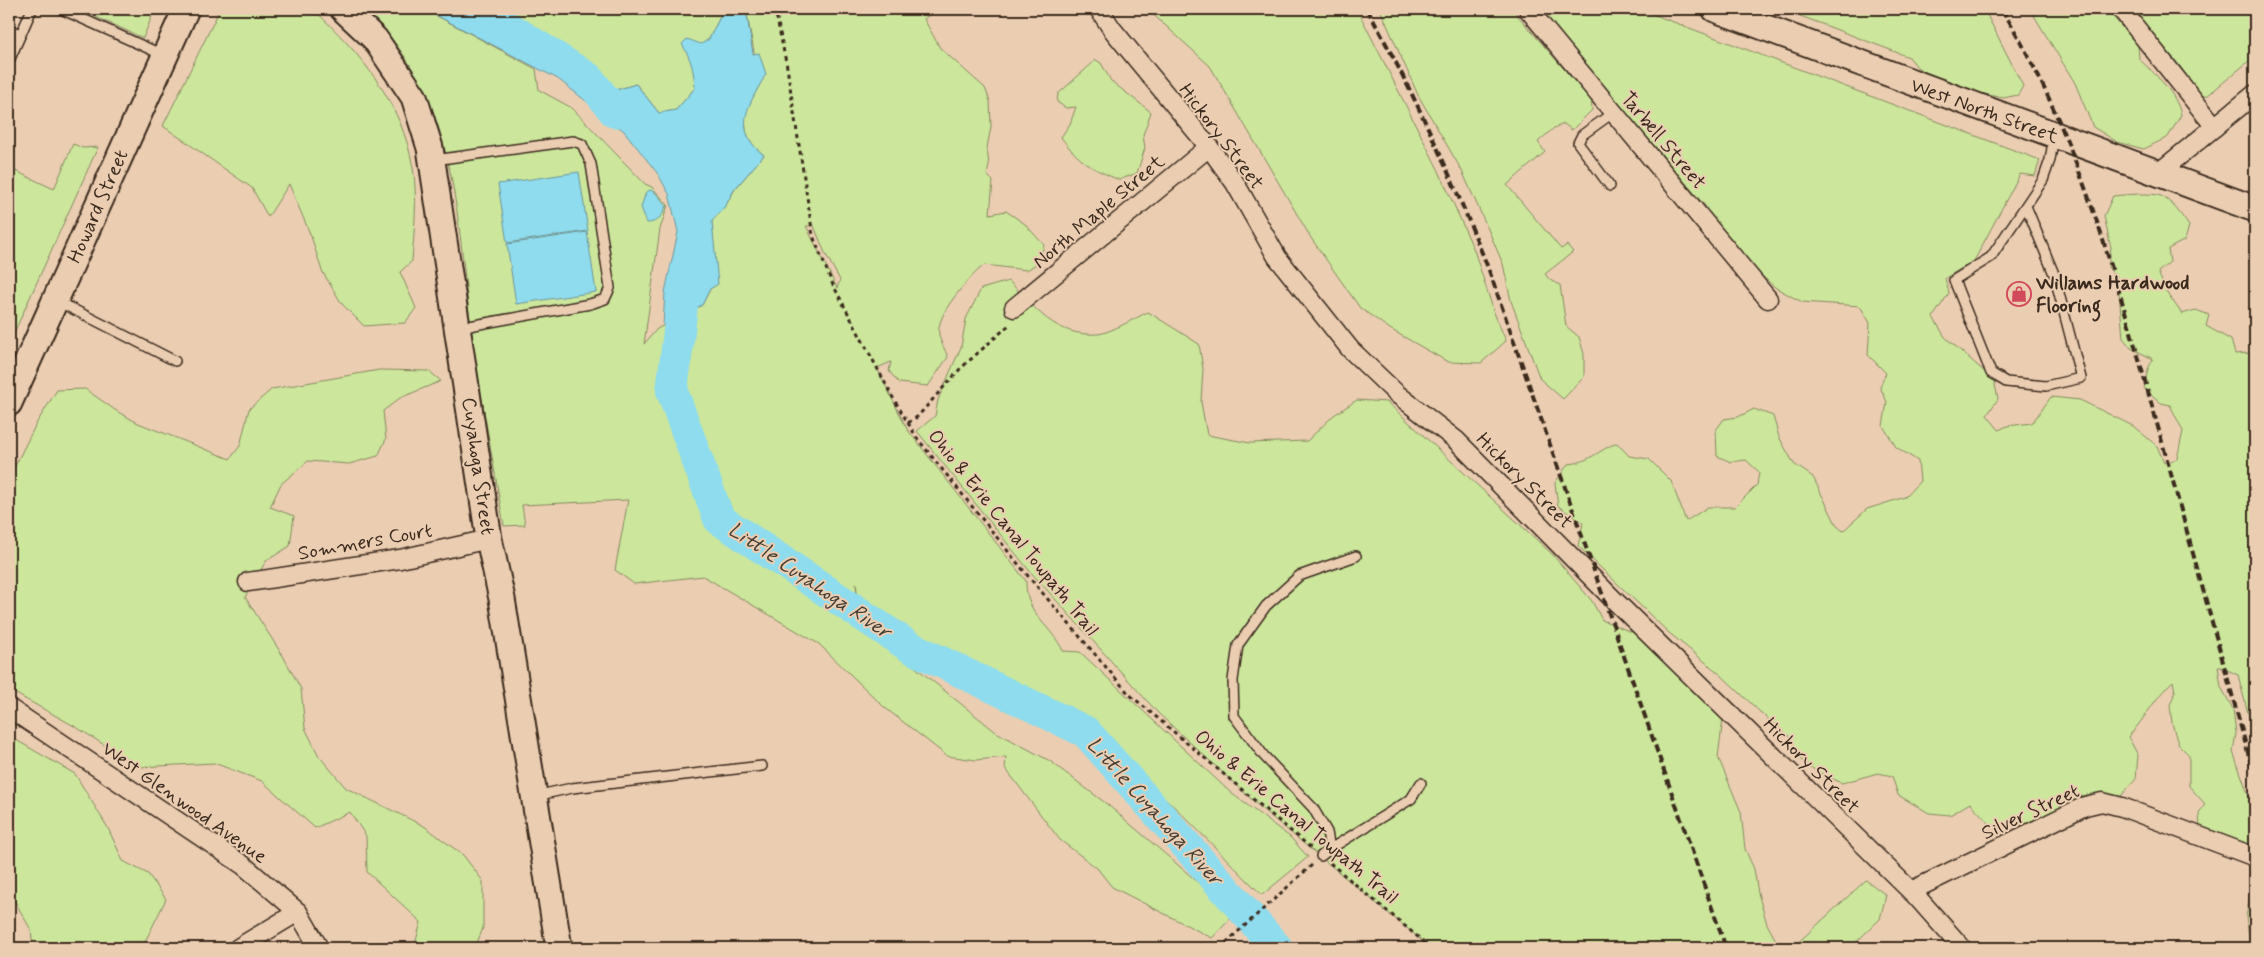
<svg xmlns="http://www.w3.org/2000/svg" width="2264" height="957" font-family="Mynerve,sans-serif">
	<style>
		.green { fill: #cce69c; stroke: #84885d; fill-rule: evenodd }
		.water { fill: #8edced; stroke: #6d959a }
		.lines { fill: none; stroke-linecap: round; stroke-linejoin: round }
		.river { stroke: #8edced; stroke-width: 32 }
		.lane-casing { stroke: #3b2a1e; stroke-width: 12 }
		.street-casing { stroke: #3b2a1e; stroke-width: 21 }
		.secondary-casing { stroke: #3b2a1e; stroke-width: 29 }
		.path { stroke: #3b2a1e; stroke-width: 3; stroke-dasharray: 4 4; stroke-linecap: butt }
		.lane { stroke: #ebceb2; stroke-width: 9 }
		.street { stroke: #ebceb2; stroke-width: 18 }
		.secondary { stroke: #ebceb2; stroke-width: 25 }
		.rail { stroke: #3b2a1e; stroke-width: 4; stroke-dasharray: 8 4; stroke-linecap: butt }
		.labels { text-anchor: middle; stroke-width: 4; stroke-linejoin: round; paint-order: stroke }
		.street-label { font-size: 20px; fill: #3b2a1e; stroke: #ebceb2 }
		.poi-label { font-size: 20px; font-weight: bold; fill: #3b2a1e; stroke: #ebceb2; text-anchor: start }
		.water-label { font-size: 21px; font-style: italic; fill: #433c33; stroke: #ebceb2 }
	</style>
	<rect width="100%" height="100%" fill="#ebceb2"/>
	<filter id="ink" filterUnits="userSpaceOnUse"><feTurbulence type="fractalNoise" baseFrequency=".02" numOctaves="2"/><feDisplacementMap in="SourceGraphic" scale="10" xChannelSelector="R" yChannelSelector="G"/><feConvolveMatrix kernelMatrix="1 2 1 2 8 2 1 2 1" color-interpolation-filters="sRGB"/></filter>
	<g filter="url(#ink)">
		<g class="green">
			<polygon points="78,9 155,9 143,38"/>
			<path d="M220,9H313C360,53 402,102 413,168C418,198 414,231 412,261L400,272L416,308L405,323L364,326L342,304L322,271L311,236L289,184L268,217L252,188L163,126Z"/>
			<path d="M366,9H424L536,69L539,90L572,108L645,184L652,187L668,205L660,229L644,344L657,329L702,305L710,289L714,261L712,221L726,205L735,189L764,155L754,147L746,132L745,112L760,84L746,9H937L924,19L940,48L985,88L990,101L991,127L987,148L989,165L987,175L993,181L990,214L1006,211L1025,224L1044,245L1039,262L1027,270L984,265C969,278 935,314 939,335C941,343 945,350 948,357L928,386L899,383L889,371L891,362L877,368L907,429L1026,581C1025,615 1052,626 1063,651L1080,652L1231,793L1290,837L1308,857L1262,895C1207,840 1153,781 1091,734L1095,743L1085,732L910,647L860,614L856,583L859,622L996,732L1050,761L1108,805L1235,914L1212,938L1112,887L1097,868L1060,840L1005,768L1006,757L976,760L947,756L884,707L819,644L703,576L634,584L615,570L628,500L522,505L525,525L504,526C493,460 480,394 471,328C459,242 458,141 410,65C398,45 382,26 366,9ZM806,226H814L825,253L840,280L837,288Z"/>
			<polygon points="479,9 724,9 709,39 690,57 694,70 695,88 676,110 659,113 636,84 616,90 588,78"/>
			<polygon points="1147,9 1357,9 1438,169 1474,250 1495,315 1506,341 1481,363 1448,362 1390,329 1360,308 1311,238 1210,66"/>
			<polygon points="1380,9 1512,9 1577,84 1591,96 1592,110 1572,130 1564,124 1554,128 1538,142 1545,152 1507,185 1561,249 1567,245 1573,252 1545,274 1550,280 1560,285 1566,326 1579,337 1584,354 1584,377 1563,399 1540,379 1511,301 1503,264 1488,229 1462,171 1418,95"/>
			<path d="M1539,9H1639L2040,160L2035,176L2020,174L1974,261L1945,278L1949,293L1933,317L1945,337L1994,380L1998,399L1987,415L1999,430L2007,426L2032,423L2051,397L2080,400L2133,426L2157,446L2164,463L2177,459L2183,431L2170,405L2161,403L2144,388L2148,369L2153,359L2131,348L2123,338L2118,280L2108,267L2111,248L2104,216L2113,196C2124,195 2151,192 2161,196C2172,201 2182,216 2189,226L2185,240L2168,249L2170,262L2158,272L2166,291L2182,314L2196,310L2209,315L2206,326L2231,340L2235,354L2250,353L2255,349V740L2238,675L2218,666L2221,687L2233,709L2236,733L2233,752L2252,805L2255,808V864L2250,865L2200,828L2199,814L2205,804L2189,786V755L2178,744L2172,723L2170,705L2175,692L2173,681C2155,697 2145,719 2128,737L2138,755L2136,779L2120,797L2094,808L2069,805L2022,825L1992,826L1970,803L1950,815L1929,813L1898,795L1892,776L1878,773L1842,783L1816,771L1800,759L1790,737L1760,712L1720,674L1668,632L1578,546L1583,523L1558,506L1555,483L1568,464C1589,463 1598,450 1617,443L1629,456L1649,459L1671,481L1686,521L1708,507H1735L1757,485L1759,472L1746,460L1731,462L1717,456L1716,430L1724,419L1738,417L1754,409L1773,416L1779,437L1794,464L1813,477L1837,526L1843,531L1867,509L1905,497L1920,481L1918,461L1896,447L1883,426L1887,402L1880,387L1886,373L1868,355L1870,323L1860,306L1802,302L1776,288L1755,270L1723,253L1706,240L1696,223L1706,207Z"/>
			<polygon points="1782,9 1984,9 2023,86 2018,95 2003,98 1956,88 1918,68 1909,57"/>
			<path d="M2030,9H2106L2138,45L2139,59C2154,73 2177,93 2181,115L2168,137L2144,149L2117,142L2093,127L2075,83Z"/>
			<polygon points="2133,9 2255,9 2255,56 2207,96 2201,96 2179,65"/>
			<path d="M1096,60L1101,63L1111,81L1151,112L1143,135L1145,148L1137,173L1119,180C1091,168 1079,162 1061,137L1070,124L1076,107L1066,108L1057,102L1058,94Z"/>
			<polygon points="73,144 83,148 98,147 9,344 9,168 54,189"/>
			<path d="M1009,281C1035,308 1055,337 1098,334C1110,333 1135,318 1148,312L1199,344L1203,369L1201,402L1207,435L1250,443L1307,441L1334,415L1357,400L1387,402L1552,554L1592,601L1602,620L1634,633L1699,691L1723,719L1718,757L1741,812L1745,849L1754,869L1758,893L1767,924L1780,948H1431L1262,809L1158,713L1028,569L917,431L935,416L938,400L961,347L966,319L981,289Z"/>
			<polygon points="379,370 429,371 441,381 400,398 383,411 386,439 378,456 349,464 308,461 281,484 270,507 294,516 290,546 266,561 245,597 283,656 301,689 305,728 319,756 346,788 424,826 463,855 483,881 483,928 475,948 414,948 421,922 367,872 366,836 350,812 315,828 262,781 214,763 139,767 76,727 9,690 9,478 36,424 57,390 85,389 118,412 138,423 230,459 240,446 249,409 272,389"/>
			<polygon points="9,736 75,774 108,828 123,861 148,874 166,899 142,948 33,948 31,930 9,891"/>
			<polygon points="1866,880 1886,895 1880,919 1850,948 1792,948"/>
			<polygon points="2250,896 2255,896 2255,948 2251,948 2246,917"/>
		</g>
		<g class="water">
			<path d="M424,9H478L588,78L616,90L636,84L659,113L676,110L695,88C694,71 691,59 682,44L687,39L701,44L709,39L724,9H746L753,54L759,53L766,74C750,103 730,129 764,155L734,190L726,205L712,221L718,284L710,289L702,305L663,326L665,292L678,232L669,194L658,174L624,131L558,79Z"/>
			<polygon points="579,172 588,231 507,243 498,184"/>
			<path d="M650,190L655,192L666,205C664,215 658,223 647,223L641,207L646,192Z"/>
			<polygon points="587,232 596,292 516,304 507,244"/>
		</g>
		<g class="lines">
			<g class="river">
				<polyline points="479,9 588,78 615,112"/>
				<polyline points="686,271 672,391 719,519 910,647 1086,732 1277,948"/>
			</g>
			<defs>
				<g id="lane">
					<polyline points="61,9 163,55"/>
					<polyline points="9,30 21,34"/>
					<polyline points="9,61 32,9"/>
					<polyline points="434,160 573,141 582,144 591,164 610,288 605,299 590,304 458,328"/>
					<polyline points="1610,186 1578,143 1582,135 1614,112"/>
					<polyline points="2026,206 2054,274 2081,378 2046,386 2006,382 1991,373 1954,280 1991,257 2043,180 2050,160 2054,136"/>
					<polyline points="57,301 175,361"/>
					<polyline points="535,796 572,788 762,766"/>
					<polyline points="1330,849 1411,799 1421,783"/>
					<polyline points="1321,856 1330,849 1327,832 1313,808 1264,756 1234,716 1233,680 1238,645 1266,606 1299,576 1356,556"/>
				</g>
				<g id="street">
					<polyline points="1099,9 1112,29 1209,147 1235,183 1277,257 1350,349 1397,394 1456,440 1612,598 1916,896 1962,948"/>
					<polyline points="1528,9 1768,299"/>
					<polyline points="2121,9 2215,127"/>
					<polyline points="2157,174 2255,94"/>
					<polyline points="1014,308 1209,147"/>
					<polyline points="248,582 400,559 489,539"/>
					<polyline points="9,708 243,865 298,912 319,948"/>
					<polyline points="1911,891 2085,806 2102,802 2122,807 2255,857"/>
					<polyline points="238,948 298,912"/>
				</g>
				<g id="secondary">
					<polyline points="343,9 375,39 414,97 430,148 489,539 502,599 559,948"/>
					<polyline points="1715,9 2255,209"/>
					<polyline points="9,403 186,9"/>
				</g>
			</defs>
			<use href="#lane" class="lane-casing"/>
			<use href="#street" class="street-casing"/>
			<use href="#secondary" class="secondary-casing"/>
			<g class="path">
				<polyline points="775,9 787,67 813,236 832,283 892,396 917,438 1028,576 1129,694 1311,848"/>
				<polyline points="908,423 917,417 960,369 1009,325"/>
				<polyline points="1330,863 1431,948"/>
				<polyline points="1220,948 1312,865"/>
			</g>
			<use href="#lane" class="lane"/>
			<use href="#street" class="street"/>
			<use href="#secondary" class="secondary"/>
			<g class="rail">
				<path d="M1367,9C1415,94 1454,182 1490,273L1726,948"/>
				<path d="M2002,9C2078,135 2116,279 2156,420C2189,539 2222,658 2255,778"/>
			</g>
		</g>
	</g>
	<defs>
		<symbol id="shop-ring" viewBox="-11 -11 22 22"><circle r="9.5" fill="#ebceb2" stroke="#d1495b" stroke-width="1.5"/><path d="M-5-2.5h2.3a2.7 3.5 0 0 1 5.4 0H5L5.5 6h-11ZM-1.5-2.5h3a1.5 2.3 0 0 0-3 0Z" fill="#d1495b"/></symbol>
	</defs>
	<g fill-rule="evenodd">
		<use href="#shop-ring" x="2005" y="280" width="28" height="28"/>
	</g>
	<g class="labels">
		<g class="street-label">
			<text transform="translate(1985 110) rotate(20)" y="7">West North Street</text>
			<text transform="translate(1222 136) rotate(53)" y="7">Hickory Street</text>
			<text transform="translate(1664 140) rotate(50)" y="7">Tarbell Street</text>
			<text transform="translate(97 206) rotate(-66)" y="7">Howard Street</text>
			<text transform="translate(1098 211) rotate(-40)" y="7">North Maple Street</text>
			<text transform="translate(479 466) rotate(82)" y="7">Cuyahoga Street</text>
			<text transform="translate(1525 480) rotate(45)" y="7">Hickory Street</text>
			<text transform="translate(1014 532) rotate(51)" y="7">Ohio &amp; Erie Canal Towpath Trail</text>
			<text transform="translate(365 541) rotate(-10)" y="7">Sommers Court</text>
			<text transform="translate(1812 765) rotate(45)" y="7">Hickory Street</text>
			<text transform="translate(185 802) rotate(35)" y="7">West Glenwood Avenue</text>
			<text transform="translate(2030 811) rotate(-25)" y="7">Silver Street</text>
			<text transform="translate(1297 816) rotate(40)" y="7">Ohio &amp; Erie Canal Towpath Trail</text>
		</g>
		<g class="poi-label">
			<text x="2036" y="289">Willams Hardwood<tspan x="2036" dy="23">Flooring</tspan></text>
		</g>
		<g class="water-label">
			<text transform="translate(810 580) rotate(34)" y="7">Little Cuyahoga River</text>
			<text transform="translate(1155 811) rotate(48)" y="7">Little Cuyahoga River</text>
		</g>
	</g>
	<rect width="2264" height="957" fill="none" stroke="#ebceb2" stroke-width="30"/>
	<rect x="15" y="15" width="2234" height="927" fill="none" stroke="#3b2a1e" stroke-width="2" filter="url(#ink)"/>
</svg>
